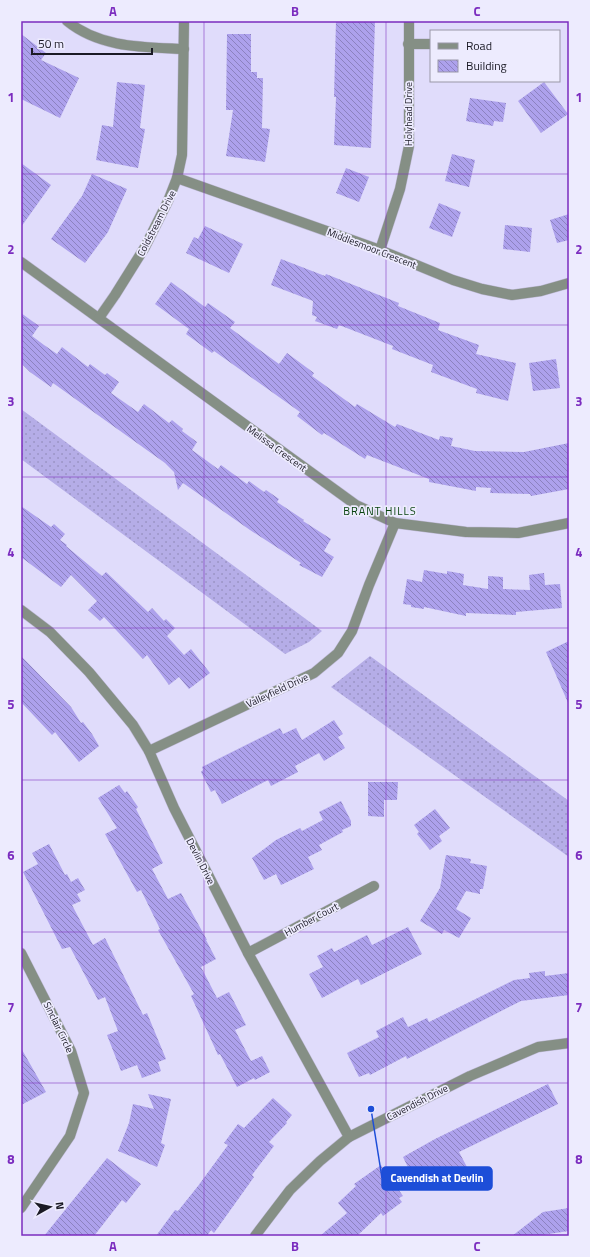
<svg xmlns="http://www.w3.org/2000/svg" width="590" height="1257" font-family="'Titillium Web',sans-serif">
	<style>
		.grass { fill: url(#grass-dots) }
		.building { fill: url(#building-back-hatch) }
		.lines { fill: none; stroke-linecap: round; stroke-linejoin: round }
		.minor-casing { stroke: #bdb9d4; stroke-width: 11 }
		.minor { stroke: #858f85; stroke-width: 10 }
		.grid { fill: none; stroke: #7b2cbf; stroke-width: 1; stroke-opacity: 0.55 }
		.labels { text-anchor: middle; stroke-width: 3.5; stroke-linejoin: round; paint-order: stroke }
		.street-label { font-size: 10px; fill: #1b1a25; stroke: #edebfe }
		.neighbourhood-label { font-size: 11px; letter-spacing: 1px; fill: #08430f; stroke: #edebfe }
		.leader { fill: none; stroke: #1d4ed8; stroke-width: 1.5 }
		.callout-dot { fill: #1d4ed8; stroke: #edebfe; stroke-width: 1.5 }
		.callout { fill: #1d4ed8; stroke: #1d4ed8; stroke-width: 1.5 }
		.callout-label { font-size: 11px; text-anchor: middle; font-weight: bold; fill: #fff }
		.neatline { fill: none; stroke: #7b2cbf; stroke-width: 1.5 }
		.grid-label { font-size: 13px; text-anchor: middle; font-weight: bold; fill: #7b2cbf }
	</style>
	<defs>
		<pattern id="grass-dots" width="8" height="8" patternUnits="userSpaceOnUse"><rect width="8" height="8" fill="#b5ade7"/><path d="M2 2h.1M6 6h.1" fill="none" stroke="#9b94c6" stroke-width="1.8" stroke-linecap="round"/></pattern>
		<pattern id="building-back-hatch" width="6" height="6" patternUnits="userSpaceOnUse"><rect width="6" height="6" fill="#ada1ec"/><path d="M-1 5l2 2M0 0l6 6M5-1l2 2" fill="none" stroke="#8c82bf"/></pattern>
	</defs>
	<rect width="100%" height="100%" fill="#e0dcfb"/>
	<g class="grass">
		<polygon points="21,409 322,631 309,642 285,654 21,459"/>
		<polygon points="370,656 569,801 569,857 331,687"/>
	</g>
	<g class="building">
		<polygon points="336,21 375,21 371,148 334,145 336,97 334,97"/>
		<polygon points="21,34 46,53 41,60 79,78 60,118 21,99"/>
		<polygon points="227,34 251,34 251,72 257,72 257,78 263,78 262,128 270,129 265,162 226,156 233,110 226,110"/>
		<polygon points="117,82 145,85 140,128 145,129 138,168 96,160 102,125 113,127"/>
		<polygon points="544,82 568,114 541,133 518,101"/>
		<polygon points="470,98 506,103 503,122 494,121 493,126 466,121"/>
		<polygon points="452,154 475,160 469,187 445,181"/>
		<polygon points="21,163 51,185 21,227"/>
		<polygon points="346,168 369,177 359,202 336,193"/>
		<polygon points="92,174 127,189 108,232 85,263 51,239 82,196"/>
		<polygon points="439,203 461,212 452,237 429,228"/>
		<polygon points="569,214 569,240 557,243 550,220"/>
		<polygon points="505,225 532,228 530,252 503,249"/>
		<polygon points="205,226 243,244 229,273 186,253 194,237 198,239"/>
		<polygon points="281,259 325,276 326,274 399,303 398,306 440,323 438,330 479,345 476,354 516,363 508,401 476,393 477,389 431,372 433,365 392,349 393,346 339,325 337,329 315,321 317,317 312,315 313,301 271,285"/>
		<polygon points="171,282 205,307 208,303 235,322 230,328 279,364 287,353 314,373 312,376 355,407 357,404 395,427 397,424 439,440 440,436 453,438 451,446 475,451 524,452 569,443 569,489 531,496 530,494 490,493 491,488 476,487 476,491 429,482 429,479 367,455 365,459 324,433 322,435 297,416 300,412 214,351 212,353 186,334 189,329 155,304"/>
		<polygon points="21,313 39,326 32,336 44,345 57,354 62,347 88,367 90,364 105,375 107,373 119,382 111,393 138,412 144,404 169,423 172,420 183,429 182,431 197,442 192,450 218,469 221,465 247,484 249,481 264,492 266,490 279,499 277,502 304,520 303,521 331,539 324,551 334,557 322,577 299,565 301,563 250,530 183,483 178,490 174,472 165,463 53,383 51,387 30,372 21,363"/>
		<polygon points="556,359 560,388 533,391 529,363"/>
		<polygon points="21,506 51,527 54,524 65,534 60,540 67,545 66,546 102,576 106,572 148,612 152,608 164,621 166,619 175,628 167,636 184,655 191,649 210,673 189,689 179,677 169,685 147,655 143,659 104,617 100,621 88,610 97,601 71,575 61,587 21,557"/>
		<polygon points="424,570 447,574 447,571 464,574 463,585 488,589 488,576 503,577 503,589 530,590 529,575 544,573 545,585 560,584 562,608 516,612 516,615 466,613 466,616 424,607 424,609 411,607 411,605 403,604 407,579 422,582"/>
		<polygon points="569,641 569,705 546,652"/>
		<polygon points="21,656 71,707 81,723 83,722 92,734 99,746 79,762 55,732 52,735 21,702"/>
		<polygon points="334,720 343,734 338,737 345,748 324,761 319,753 295,766 298,772 271,786 268,780 222,804 215,790 211,792 201,772 203,770 202,767 280,728 283,734 296,728 302,740"/>
		<polygon points="368,782 398,782 397,800 384,800 384,817 368,816"/>
		<polygon points="119,785 125,793 127,791 138,807 136,809 163,863 152,869 168,899 181,893 207,940 206,940 216,959 201,967 217,998 229,992 246,1025 235,1030 251,1061 262,1056 270,1072 255,1080 254,1078 237,1087 220,1054 218,1055 191,996 194,994 158,930 160,929 141,890 137,892 105,834 117,828 98,798"/>
		<polygon points="341,801 351,821 351,826 342,830 343,832 319,845 322,850 308,857 314,869 281,885 276,874 264,880 252,858 276,840 300,828 302,831 323,820 319,812"/>
		<polygon points="435,809 450,828 439,836 442,841 430,850 417,834 419,832 414,825"/>
		<polygon points="49,844 65,875 67,874 71,882 78,878 85,890 77,894 81,901 72,905 93,945 105,938 143,1015 147,1013 166,1059 158,1062 161,1071 142,1078 137,1065 121,1071 107,1035 118,1031 105,997 98,1000 70,947 62,949 23,872 38,864 32,853"/>
		<polygon points="446,855 471,859 470,863 487,866 483,889 480,889 480,894 466,891 456,909 471,918 459,938 444,930 442,934 420,921 440,888"/>
		<polygon points="408,927 422,954 361,985 358,979 322,998 309,974 323,967 317,956 332,948 334,952 367,935 372,945"/>
		<polygon points="545,971 545,976 569,973 569,995 521,1001 407,1059 406,1056 370,1075 369,1073 359,1077 347,1053 379,1037 376,1031 403,1017 408,1027 427,1018 429,1022 514,980 530,978 529,973"/>
		<polygon points="21,1048 46,1092 21,1105"/>
		<polygon points="548,1084 558,1104 459,1152 467,1167 440,1180 439,1178 418,1188 403,1157 435,1139"/>
		<polygon points="148,1094 171,1099 161,1143 165,1145 157,1167 118,1151 129,1123 133,1104 154,1109"/>
		<polygon points="273,1098 292,1115 286,1122 287,1123 269,1142 274,1146 252,1175 254,1177 214,1233 211,1230 207,1236 156,1236 175,1210 178,1211 198,1186 228,1145 224,1143 238,1124 244,1128"/>
		<polygon points="107,1158 141,1184 126,1203 122,1200 94,1236 44,1236"/>
		<polygon points="381,1165 403,1196 399,1198 402,1202 383,1216 381,1213 357,1236 320,1236 347,1213 338,1203 356,1186 354,1184"/>
		<polygon points="569,1208 569,1231 535,1236 512,1236 543,1212"/>
	</g>
	<g class="lines">
		<defs>
			<g id="minor">
				<path d="M67,21C100,48 143,47 184,49"/>
				<polyline points="408,44 431,44"/>
				<polyline points="177,178 380,250 453,280 482,289 512,295 541,291 569,283"/>
				<polyline points="380,250 400,189 409,146 409,21"/>
				<polyline points="21,262 356,505 395,523 466,532 518,533 569,523"/>
				<polyline points="99,318 115,295 145,247 168,201 177,178 182,155 184,21"/>
				<polyline points="21,610 50,632 89,672 133,725 149,751 174,808 248,953 349,1137"/>
				<polyline points="149,751 314,673 338,653 352,631 369,585 395,523"/>
				<polyline points="21,953 71,1051 84,1093 70,1136 21,1208"/>
				<polyline points="248,953 374,886"/>
				<polyline points="255,1236 290,1190 320,1161 349,1137 470,1076 538,1047 569,1043"/>
			</g>
		</defs>
		<use href="#minor" class="minor-casing"/>
		<use href="#minor" class="minor"/>
	</g>
	<path class="grid" d="M204,21V1236M386,21V1236M21,174H569M21,325H569M21,477H569M21,628H569M21,780H569M21,932H569M21,1083H569"/>
	<g class="labels">
		<g class="street-label">
			<text transform="translate(408 114) rotate(-90)" y="4">Holyhead Drive</text>
			<text transform="translate(156 223) rotate(-63)" y="4">Coldstream Drive</text>
			<text transform="translate(372 248) rotate(21)" y="4">Middlesmoor Crescent</text>
			<text transform="translate(277 448) rotate(36)" y="4">Melissa Crescent</text>
			<text transform="translate(277 690) rotate(-25)" y="4">Valleyfield Drive</text>
			<text transform="translate(201 861) rotate(63)" y="4">Devlin Drive</text>
			<text transform="translate(311 919) rotate(-28)" y="4">Humber Court</text>
			<text transform="translate(59 1027) rotate(64)" y="4">Sinclair Circle</text>
			<text transform="translate(417 1102) rotate(-27)" y="4">Cavendish Drive</text>
		</g>
		<g class="neighbourhood-label">
			<text x="380" y="515">BRANT HILLS</text>
		</g>
	</g>
	<path class="leader" d="M371 1109L382 1178"/>
	<circle class="callout-dot" cx="371" cy="1109" r="4"/>
	<rect class="callout" x="382" y="1167" width="110" height="23" rx="4"/>
	<g class="callout-label">
		<text x="437" y="1182">Cavendish at Devlin</text>
	</g>
	<rect width="590" height="1257" fill="none" stroke="#edebfe" stroke-width="44"/>
	<rect x="430" y="30" width="130" height="52" fill="#edebfe" stroke="#9997a7"/>
	<rect x="438" y="43" width="20" height="6" fill="#858f85" stroke="#9997a7"/>
	<text x="466" y="50" font-size="12" fill="#1b1a25">Road</text>
	<rect x="438" y="60" width="20" height="12" fill="url(#building-back-hatch)" stroke="#9997a7"/>
	<text x="466" y="70" font-size="12" fill="#1b1a25">Building</text>
	<g transform="translate(50 1207) rotate(82)" stroke="#edebfe" stroke-width="3" paint-order="stroke">
	<path d="M0-3L7 15L0 10L-7 15Z" fill="#1b1a25"/>
	<text y="-6" font-size="11" font-weight="bold" text-anchor="middle" fill="#1b1a25">N</text>
	</g>
	<path d="M32 48v6h120v-6" fill="none" stroke="#1b1a25" stroke-width="2"/>
	<text x="38" y="48" font-size="12" fill="#1b1a25" stroke="#edebfe" stroke-width="3" paint-order="stroke">50 m</text>
	<rect x="22" y="22" width="546" height="1213" class="neatline"/>
	<g class="grid-label">
		<text x="113" y="16">A</text>
		<text x="295" y="16">B</text>
		<text x="477" y="16">C</text>
		<text x="11" y="102">1</text>
		<text x="579" y="102">1</text>
		<text x="11" y="254">2</text>
		<text x="579" y="254">2</text>
		<text x="11" y="406">3</text>
		<text x="579" y="406">3</text>
		<text x="11" y="557">4</text>
		<text x="579" y="557">4</text>
		<text x="11" y="709">5</text>
		<text x="579" y="709">5</text>
		<text x="11" y="860">6</text>
		<text x="579" y="860">6</text>
		<text x="11" y="1012">7</text>
		<text x="579" y="1012">7</text>
		<text x="11" y="1164">8</text>
		<text x="579" y="1164">8</text>
		<text x="113" y="1251">A</text>
		<text x="295" y="1251">B</text>
		<text x="477" y="1251">C</text>
	</g>
</svg>
